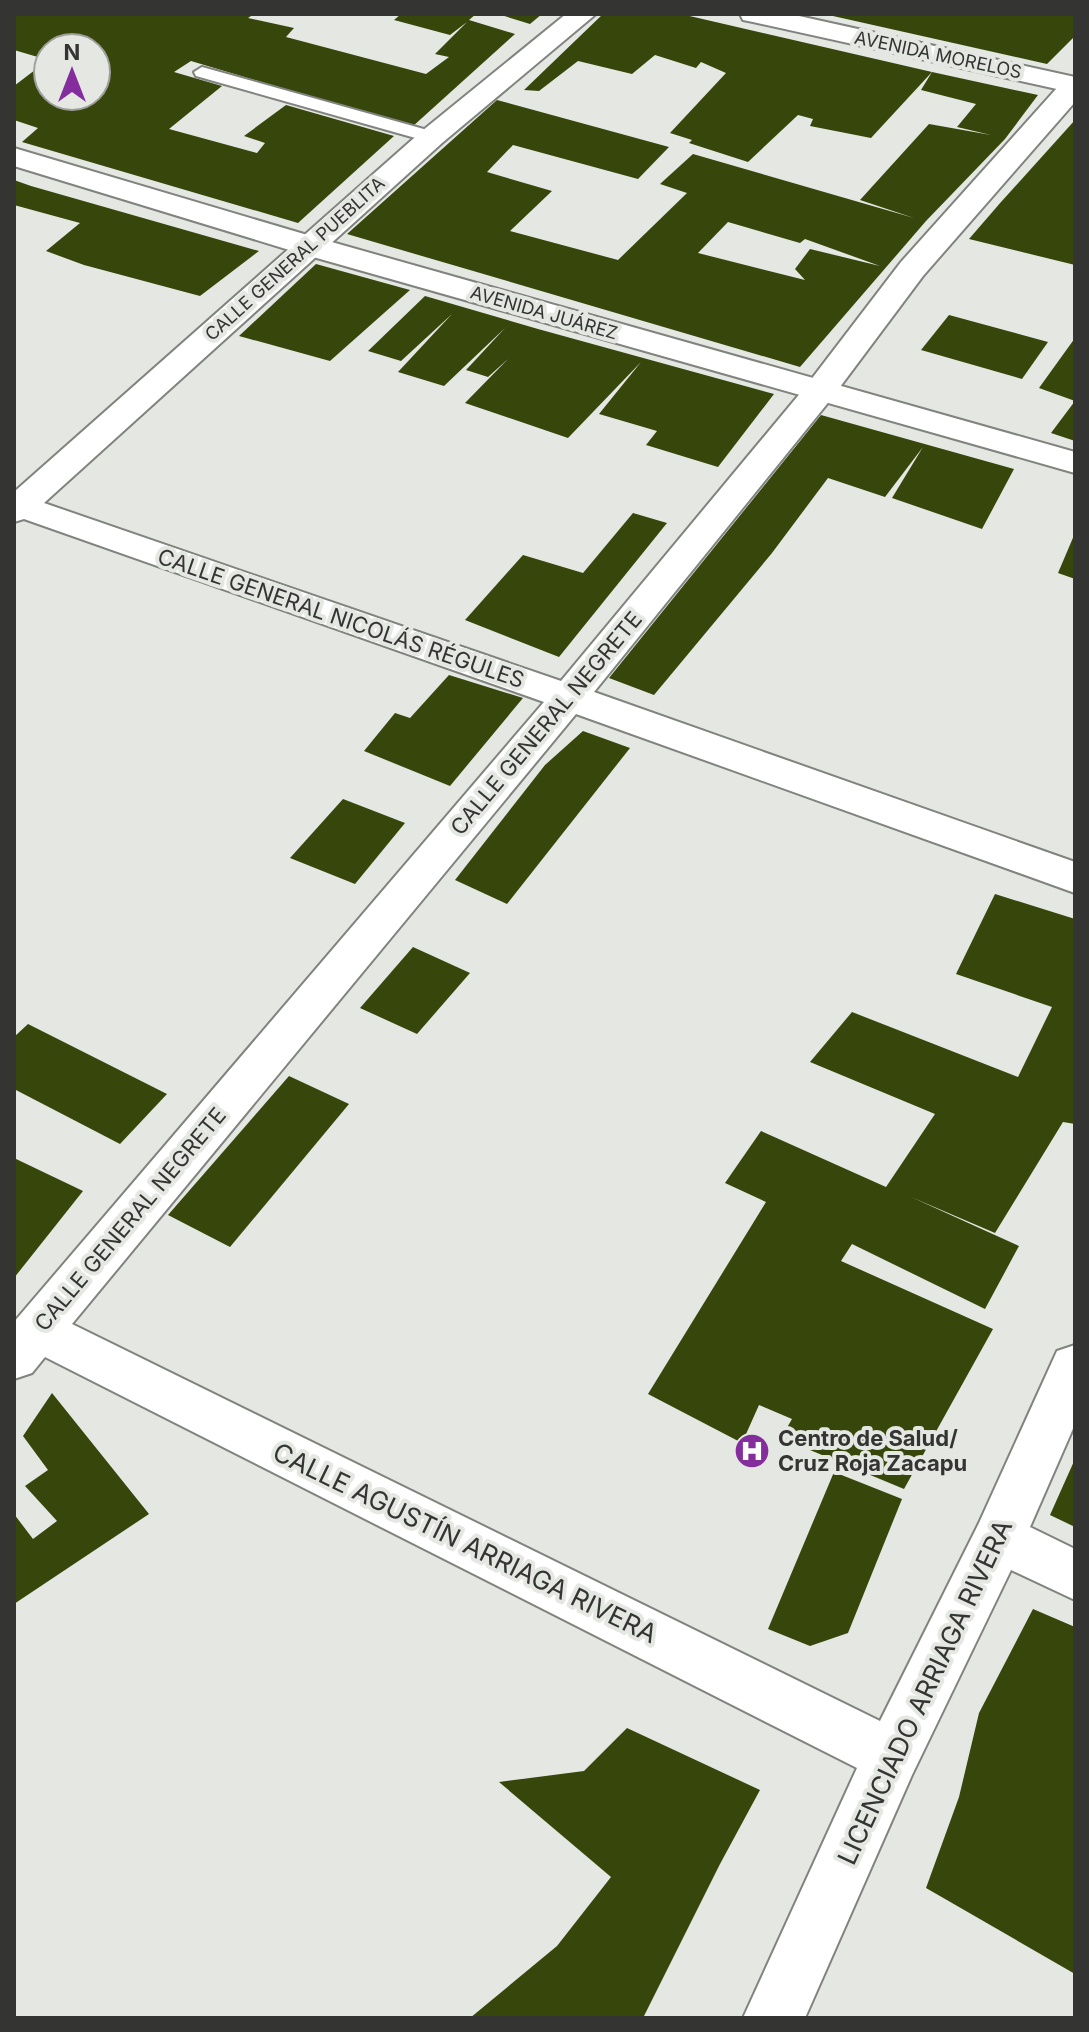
<svg xmlns="http://www.w3.org/2000/svg" width="1089" height="2032" font-family="Inter,sans-serif">
	<style>
		.building { fill: #37470b; fill-rule: evenodd }
		.lines { fill: none; stroke-linecap: round; stroke-linejoin: round }
		.lane-casing { stroke: #81837f; stroke-width: 4 }
		.street-casing { stroke: #81837f; stroke-width: 4 }
		.secondary-casing { stroke: #81837f; stroke-width: 4 }
		.lane { fill: #fff; fill-rule: evenodd }
		.street { fill: #fff; fill-rule: evenodd }
		.secondary { fill: #fff; fill-rule: evenodd }
		.labels { text-anchor: middle; stroke-width: 8; stroke-linejoin: round; paint-order: stroke }
		.far-street-label { font-size: 18px; fill: #343433; stroke: #e5e7e3 }
		.street-label { font-size: 22px; fill: #343433; stroke: #e5e7e3 }
		.poi-label { font-size: 22px; font-weight: bold; fill: #343433; stroke: #e5e7e3; text-anchor: start }
		.near-street-label { font-size: 26px; fill: #343433; stroke: #e5e7e3 }
	</style>
	<rect width="100%" height="100%" fill="#e5e7e3"/>
	<g class="building">
		<path d="M14,14H254L248,18L294,28L286,37L426,74L449,57L435,54L467,22L450,35L394,20L401,14H476L469,20L515,34L412,127L191,61L174,72L222,86L169,129L257,153L265,143L244,136L286,105L394,136L298,223L22,142L38,128L14,120V86L48,60L14,50ZM48,48H96V96H48Z"/>
		<polygon points="498,14 542,14 530,24"/>
		<polygon points="603,14 681,14 932,72 871,138 810,126 813,119 798,115 748,162 689,143 692,140 670,133 726,73 701,62 696,68 655,55 632,74 578,61 539,91 524,90"/>
		<polygon points="824,14 1075,14 1075,36 1047,64"/>
		<path d="M932,72L1038,95L1005,139L926,221L800,367L347,234L497,100L669,147L638,179L513,145L487,172L552,191L510,231L618,260L687,193L660,184L693,154L914,218L860,200L929,124L991,135L957,127L976,104L921,90ZM728,222L800,243L805,239L880,266L810,249L795,269L805,280L698,253Z"/>
		<polygon points="1075,120 1075,265 969,239 1001,202"/>
		<polygon points="14,180 31,186 259,251 200,296 84,265 46,251 80,223 14,205"/>
		<polygon points="316,264 410,290 330,361 239,336"/>
		<polygon points="425,296 538,329 774,394 718,467 646,445 657,431 599,414 641,362 568,438 465,403 508,359 488,377 466,370 505,328 444,386 398,372 452,314 401,361 368,351"/>
		<polygon points="949,315 1048,342 1022,379 921,350"/>
		<polygon points="1075,338 1075,441 1051,433 1075,401 1039,388"/>
		<polygon points="821,415 1014,469 982,529 892,498 923,447 885,497 828,478 772,553 654,695 609,678"/>
		<polygon points="633,513 667,523 559,657 465,620 523,555 583,573"/>
		<polygon points="1075,533 1075,579 1058,573"/>
		<polygon points="449,675 523,698 450,786 364,751 395,713 410,718"/>
		<polygon points="583,731 630,748 507,904 455,880 545,765"/>
		<polygon points="343,799 405,823 355,884 290,858"/>
		<polygon points="995,894 1075,919 1075,1124 1063,1122 995,1233 911,1197 1019,1246 985,1309 852,1244 841,1261 993,1329 904,1489 781,1438 792,1419 759,1405 742,1443 648,1394 766,1202 725,1183 761,1131 886,1187 935,1114 810,1062 852,1012 1018,1077 1052,1007 956,974"/>
		<polygon points="413,947 470,973 417,1034 360,1008"/>
		<polygon points="28,1024 167,1094 120,1144 14,1089 14,1037"/>
		<polygon points="289,1076 349,1104 230,1247 168,1215"/>
		<polygon points="14,1158 83,1191 14,1278"/>
		<polygon points="52,1393 149,1514 14,1604 14,1514 33,1539 57,1521 25,1486 48,1470 23,1436"/>
		<polygon points="1075,1459 1075,1527 1050,1515"/>
		<polygon points="834,1472 902,1499 848,1633 810,1646 768,1629"/>
		<polygon points="1033,1609 1075,1627 1075,1974 926,1888 959,1797 979,1713"/>
		<polygon points="627,1728 760,1790 720,1864 643,2018 470,2018 557,1946 611,1877 499,1782 584,1771"/>
	</g>
	<g class="lines">
		<defs>
			<polygon id="lane" points="202,67 438,133 441,137 432,142 426,141 196,76 194,72"/>
			<polygon id="street" points="566,14 596,14 442,143 44,503 561,681 807,385 901,262 1065,79 1075,77 1075,102 923,276 831,399 594,692 1075,862 1075,893 576,714 72,1324 880,1721 979,1523 1057,1351 1075,1345 1075,1424 1030,1527 1075,1549 1075,1600 1011,1570 912,1775 805,2018 743,2018 857,1768 45,1357 32,1373 14,1379 14,1322 544,702 24,519 14,522 14,492 422,131"/>
			<g id="secondary">
				<polygon points="740,14 790,14 1075,77 1075,93 753,22 743,20"/>
				<polygon points="14,148 321,239 1075,452 1075,473 299,253 14,166"/>
			</g>
		</defs>
		<use href="#lane" class="lane-casing"/>
		<use href="#street" class="street-casing"/>
		<use href="#secondary" class="secondary-casing"/>
		<use href="#lane" class="lane"/>
		<use href="#street" class="street"/>
		<use href="#secondary" class="secondary"/>
	</g>
	<defs>
		<symbol id="hospital-disc" viewBox="-11 -11 22 22"><circle r="9.5" fill="#842e9d" stroke="#e5e7e3"/><path d="M-5-5h3v3.5h4V-5h3V5h-3V1.5h-4V5h-3Z" fill="#fff"/></symbol>
	</defs>
	<g fill-rule="evenodd">
		<use href="#hospital-disc" x="732" y="1431" width="40" height="40"/>
	</g>
	<g class="labels">
		<g class="far-street-label">
			<text transform="translate(938 55) rotate(12)" y="6">AVENIDA MORELOS</text>
			<text transform="translate(295 259) rotate(-42)" y="6">CALLE GENERAL PUEBLITA</text>
			<text transform="translate(544 313) rotate(16)" y="6">AVENIDA JUÁREZ</text>
		</g>
		<g class="street-label">
			<text transform="translate(341 618) rotate(19)" y="8">CALLE GENERAL NICOLÁS RÉGULES</text>
			<text transform="translate(546 723) rotate(-50)" y="8">CALLE GENERAL NEGRETE</text>
			<text transform="translate(130 1219) rotate(-50)" y="8">CALLE GENERAL NEGRETE</text>
		</g>
		<g class="poi-label">
			<text x="778" y="1446">Centro de Salud/<tspan x="778" dy="25">Cruz Roja Zacapu</tspan></text>
		</g>
		<g class="near-street-label">
			<text transform="translate(465 1543) rotate(26)" y="9">CALLE AGUSTÍN ARRIAGA RIVERA</text>
			<text transform="translate(925 1692) rotate(-65)" y="9">LICENCIADO ARRIAGA RIVERA</text>
		</g>
	</g>
	<rect width="1089" height="2032" fill="none" stroke="#343433" stroke-width="32"/>
	<g transform="translate(72 72)"><circle r="38" fill="#e5e7e3" stroke="#9e9f9d" stroke-width="2"/>
	<path d="M0-6L14 30L0 20L-14 30Z" fill="#842e9d"/>
	<text y="-12" font-size="22" font-weight="bold" text-anchor="middle" fill="#343433">N</text>
	</g>
</svg>
